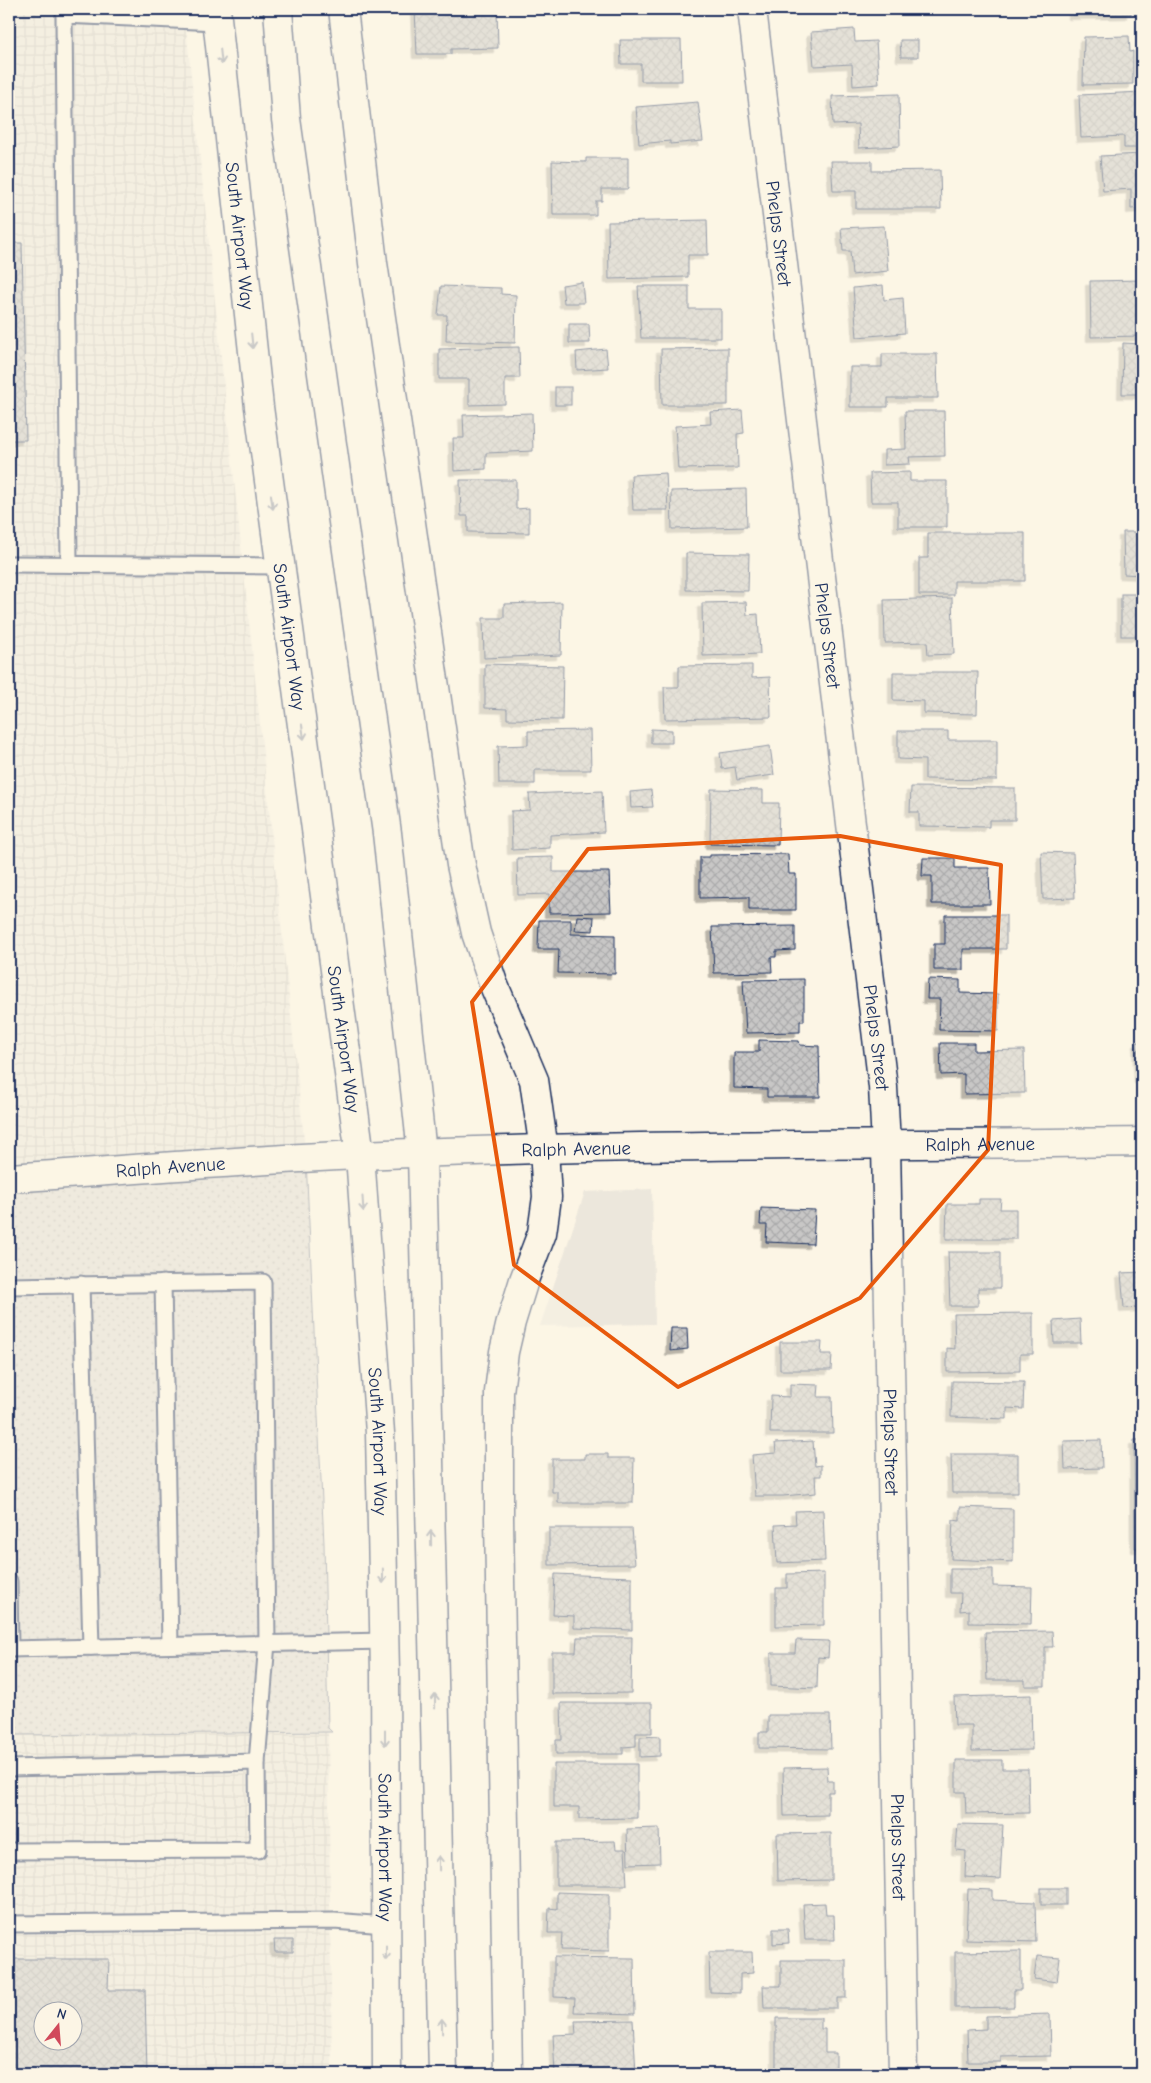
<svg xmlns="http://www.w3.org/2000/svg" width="1151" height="2083" font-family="'Comic Neue',sans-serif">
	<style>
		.built { fill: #ece7dc }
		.industrial { fill: url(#industrial-grid); fill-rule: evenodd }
		.grass { fill: url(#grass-dots); stroke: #7d8599 }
		.building { fill: url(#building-cross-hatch); stroke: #1b2f5e; fill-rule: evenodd; filter: url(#shadow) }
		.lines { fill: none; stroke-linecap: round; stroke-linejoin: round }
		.lane-casing { stroke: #1b2f5e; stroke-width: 19 }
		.street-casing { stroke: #1b2f5e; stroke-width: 31 }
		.secondary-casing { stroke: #1b2f5e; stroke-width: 31 }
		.lane { stroke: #fcf5e5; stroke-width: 15 }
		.street { stroke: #fcf5e5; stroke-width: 28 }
		.secondary { stroke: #fcf5e5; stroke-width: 28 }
		.oneway { stroke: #8c92a2 }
		.marked { fill: none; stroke: #e8590c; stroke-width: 4; stroke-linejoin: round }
		.labels { text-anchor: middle; stroke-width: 4; stroke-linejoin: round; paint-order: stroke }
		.street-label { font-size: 19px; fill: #1b2f5e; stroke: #fcf5e5 }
	</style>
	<defs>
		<pattern id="industrial-grid" width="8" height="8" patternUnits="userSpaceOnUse" patternTransform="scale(1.25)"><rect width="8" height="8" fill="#ece7dc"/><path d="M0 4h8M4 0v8" fill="none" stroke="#cac6bf"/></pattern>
		<pattern id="grass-dots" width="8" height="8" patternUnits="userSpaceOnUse" patternTransform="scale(1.25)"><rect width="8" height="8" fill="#dfdbd4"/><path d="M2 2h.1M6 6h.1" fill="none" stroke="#bfbcb8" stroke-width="1.8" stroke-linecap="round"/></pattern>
		<pattern id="building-cross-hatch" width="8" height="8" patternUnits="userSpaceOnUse" patternTransform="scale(1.25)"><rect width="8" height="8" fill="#c8c7c6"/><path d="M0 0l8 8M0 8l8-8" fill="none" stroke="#ababac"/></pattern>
		<filter id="shadow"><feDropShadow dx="-4.5" dy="4.5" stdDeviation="0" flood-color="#0004"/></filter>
	</defs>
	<rect width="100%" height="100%" fill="#fcf5e5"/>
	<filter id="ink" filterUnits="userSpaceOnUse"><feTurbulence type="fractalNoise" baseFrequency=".02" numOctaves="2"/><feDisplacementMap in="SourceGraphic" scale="10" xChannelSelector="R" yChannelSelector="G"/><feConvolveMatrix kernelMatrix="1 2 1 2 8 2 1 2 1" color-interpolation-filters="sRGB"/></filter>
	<g filter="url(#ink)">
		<polygon class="built" points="652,1189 655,1324 540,1326 585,1192"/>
		<g class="industrial">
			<polygon points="9,9 184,9 306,1159 9,1165"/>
			<path d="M328,1728L332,2074H9V1731ZM42,2010H72V2040H42Z"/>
		</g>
		<polygon class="grass" points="306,1159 324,1544 328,1728 332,1732 9,1735 9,1165"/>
		<g class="building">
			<polygon points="415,9 450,9 451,14 451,9 497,9 498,48 451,49 451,54 417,54"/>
			<polygon points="1073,9 1131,9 1131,14 1073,15"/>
			<polygon points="854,29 855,42 876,41 879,84 853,86 852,64 814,66 811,32"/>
			<polygon points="1129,36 1130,52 1133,51 1133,84 1083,85 1084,37"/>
			<polygon points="620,40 681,40 682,81 641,81 641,64 621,64"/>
			<polygon points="900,40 918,40 918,57 901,57"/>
			<polygon points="1142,92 1142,148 1124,148 1124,136 1081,138 1079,95"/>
			<polygon points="899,94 900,146 859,148 858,124 833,125 832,96"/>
			<polygon points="698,102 703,141 670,144 670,141 639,144 636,107"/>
			<polygon points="1142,154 1142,208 1131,209 1131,189 1103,191 1100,156"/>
			<polygon points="586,158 628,158 628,189 602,189 602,201 596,201 596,215 553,215 552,161 586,162"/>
			<polygon points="831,161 872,161 872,171 940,170 941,209 856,209 856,191 833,191"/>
			<polygon points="707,220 708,255 688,255 688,277 609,279 608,222"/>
			<polygon points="884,226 888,271 852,275 850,251 843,251 841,228"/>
			<polygon points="9,243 22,243 26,440 9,440"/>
			<polygon points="1142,280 1142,336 1091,337 1090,281"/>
			<polygon points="582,282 584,303 564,303 562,285"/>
			<polygon points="883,285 884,300 903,298 905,333 857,337 853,288"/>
			<polygon points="441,286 501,288 501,294 516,295 515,343 446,341 447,315 438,315"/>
			<polygon points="638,286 689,286 689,309 721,309 721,338 641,338"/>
			<polygon points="569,324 589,324 590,343 569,343"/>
			<polygon points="1123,343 1142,344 1142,394 1122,394"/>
			<polygon points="519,347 520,378 505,378 505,404 469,405 469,379 439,379 439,349"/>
			<polygon points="728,348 728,405 662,405 661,349"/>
			<polygon points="606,349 608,368 577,370 576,352"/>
			<polygon points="882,354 937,354 938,398 888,398 888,407 850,407 850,367 882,367"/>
			<rect x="555" y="387" width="16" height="18"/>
			<polygon points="742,410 744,433 737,434 738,468 678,469 675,426 711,424 710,412"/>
			<polygon points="905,411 944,411 945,456 909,457 910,464 884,465 884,450 906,449"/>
			<polygon points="532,413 533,451 486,453 486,469 454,471 453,438 464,438 463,415"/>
			<polygon points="910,472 910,481 947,481 947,527 898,527 898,502 871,502 870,473"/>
			<polygon points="666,473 668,510 633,510 631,475"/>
			<polygon points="460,480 516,480 516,509 529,508 529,533 468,532 468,516 461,516"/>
			<polygon points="746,489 747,527 672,529 671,491"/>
			<polygon points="1123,532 1142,532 1142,575 1124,574"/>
			<polygon points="928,533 1025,533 1025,581 954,581 954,595 919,595 919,558 928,558"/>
			<polygon points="686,553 749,554 748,591 686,590"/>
			<rect x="1121" y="594" width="21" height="42"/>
			<polygon points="952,598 954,654 928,655 927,642 885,643 884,600"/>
			<polygon points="562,602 561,655 484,658 483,618 504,618 504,604"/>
			<polygon points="746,602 747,615 758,614 760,654 703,656 702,603"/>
			<polygon points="485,664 563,666 562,720 507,719 507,709 485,708"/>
			<polygon points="752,665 752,678 770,677 771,717 665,719 664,687 679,687 679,666"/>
			<polygon points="893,672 978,672 977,714 924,713 924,701 893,700"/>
			<polygon points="651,729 672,730 672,743 651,743"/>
			<polygon points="590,730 591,770 535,770 535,784 499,784 498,746 528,745 528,731"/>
			<polygon points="898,731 948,731 948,740 997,740 997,780 925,779 925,760 898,759"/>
			<polygon points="770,746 774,775 737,780 735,767 722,769 720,753"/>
			<polygon points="911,787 1015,788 1015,820 989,820 989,827 919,826 919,812 910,812"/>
			<polygon points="711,789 763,790 763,803 779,803 778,845 710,844"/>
			<polygon points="651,790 653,807 631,808 630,792"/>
			<polygon points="602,791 604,832 550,835 550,848 512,850 511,811 530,810 529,794"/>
			<polygon points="1041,852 1073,853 1075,898 1043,899"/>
			<polygon points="788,854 789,874 796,874 796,910 749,910 749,897 700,898 700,857 710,857 710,855"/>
			<polygon points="553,857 553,872 609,872 611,912 549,913 549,894 518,895 517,858"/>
			<polygon points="923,858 955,858 955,868 989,868 990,904 932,904 932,876 922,876"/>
			<polygon points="945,915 1006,915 1006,949 963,949 963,970 934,970 934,944 945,944"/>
			<polygon points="577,916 594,917 593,931 575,930"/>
			<polygon points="539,920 571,920 571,934 615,935 615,974 558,973 559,949 538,949"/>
			<polygon points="795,926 795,950 776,951 776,957 771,957 772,972 714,973 712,927"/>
			<polygon points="804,979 804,1021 800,1021 800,1032 746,1033 743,980"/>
			<polygon points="928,979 960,980 960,993 998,994 998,1031 939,1030 940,999 927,999"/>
			<polygon points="759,1040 799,1041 800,1045 819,1046 820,1097 767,1097 767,1089 734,1088 734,1052 759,1052"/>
			<polygon points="1137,1042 1142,1042 1142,1079 1139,1079"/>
			<polygon points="940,1043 974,1043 974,1051 1024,1050 1025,1093 964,1094 964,1074 941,1075"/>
			<polygon points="979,1199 1001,1199 1000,1209 1016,1209 1016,1239 946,1239 947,1204 979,1204"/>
			<polygon points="761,1208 815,1210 813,1244 766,1242 767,1225 760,1225"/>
			<polygon points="948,1252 1000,1252 1000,1288 978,1288 978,1306 950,1306"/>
			<polygon points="1142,1272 1142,1307 1124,1308 1121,1273"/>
			<polygon points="1033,1313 1033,1354 1020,1354 1020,1371 947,1372 947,1348 955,1349 954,1314"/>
			<polygon points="1080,1319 1081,1343 1054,1343 1053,1321"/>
			<polygon points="671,1328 687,1328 688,1349 670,1351"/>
			<polygon points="780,1342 822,1342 821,1354 832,1354 831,1370 780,1370"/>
			<polygon points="952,1381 1024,1382 1023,1409 1007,1408 1007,1419 951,1417"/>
			<polygon points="790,1384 819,1385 818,1397 832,1397 833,1433 770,1433 771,1396 790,1397"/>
			<polygon points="1101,1440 1102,1468 1065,1469 1064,1441"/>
			<polygon points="1134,1440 1142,1440 1142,1548 1135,1548"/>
			<polygon points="813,1441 815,1466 821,1465 821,1476 815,1476 816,1493 783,1496 755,1496 752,1455 776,1453 775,1443"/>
			<polygon points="585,1454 608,1454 608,1458 634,1458 633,1503 558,1503 558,1492 552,1492 552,1459 585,1459"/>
			<polygon points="951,1454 1018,1454 1018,1493 952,1493"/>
			<polygon points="960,1507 1013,1509 1013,1562 951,1559 953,1520 960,1521"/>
			<polygon points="823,1510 825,1561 777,1563 775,1525 796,1524 795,1511"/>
			<polygon points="549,1528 632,1528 635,1564 549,1565"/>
			<polygon points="950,1569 993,1569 993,1586 1032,1587 1031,1624 969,1623 969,1610 960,1611 961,1593 950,1593"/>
			<polygon points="824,1573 824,1625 776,1626 776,1588 787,1588 787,1574"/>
			<polygon points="555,1574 632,1577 632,1630 574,1628 574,1616 553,1615"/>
			<polygon points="1052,1631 1053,1647 1045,1647 1045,1686 1025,1686 1025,1680 987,1680 985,1632"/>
			<polygon points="577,1637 632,1637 631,1693 552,1694 552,1652 576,1652"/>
			<polygon points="796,1640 829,1641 828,1658 818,1657 817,1688 771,1686 771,1653 795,1653"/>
			<polygon points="1031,1695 1032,1750 972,1751 972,1725 955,1725 954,1697"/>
			<polygon points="561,1703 652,1703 652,1733 636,1733 636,1746 623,1747 623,1754 556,1754 556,1740 562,1740"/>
			<polygon points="768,1715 830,1715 831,1749 759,1748 759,1732 768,1732"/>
			<polygon points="660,1736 660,1756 640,1757 640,1737"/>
			<polygon points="956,1760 1002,1760 1002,1769 1028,1769 1029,1813 966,1814 965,1792 956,1792"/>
			<polygon points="554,1764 637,1764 637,1818 579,1819 579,1807 554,1807"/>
			<polygon points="827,1767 828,1781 833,1781 833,1792 828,1792 828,1815 784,1816 783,1768"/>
			<polygon points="958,1824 1003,1825 1000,1879 965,1877 966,1851 956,1850"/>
			<polygon points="659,1828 660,1863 628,1864 627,1829"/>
			<polygon points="831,1833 831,1880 778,1881 777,1834"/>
			<polygon points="615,1841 616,1849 625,1849 627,1885 556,1885 556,1842"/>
			<rect x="1041" y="1888" width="25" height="17"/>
			<polygon points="968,1889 992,1890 992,1900 1035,1902 1036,1942 966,1940"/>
			<polygon points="557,1892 609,1894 609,1951 561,1950 562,1933 548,1933 549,1908 557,1909"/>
			<polygon points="825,1903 826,1915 834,1915 835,1940 805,1940 803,1904"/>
			<polygon points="773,1929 788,1929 789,1943 773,1944"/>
			<polygon points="274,1940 293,1940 293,1952 275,1952"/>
			<polygon points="1021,1951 1021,1990 1014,1990 1014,2007 955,2008 955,1952"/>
			<polygon points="709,1952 752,1952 753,1973 740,1974 740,1993 710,1992"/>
			<polygon points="1037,1956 1060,1958 1057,1982 1034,1979"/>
			<polygon points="554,1957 634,1958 635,2014 574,2012 575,1998 554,1997"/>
			<path d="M9,1959H109L108,1990H145L147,2074H9ZM42,2010H72V2040H42Z"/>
			<polygon points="781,1960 846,1960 846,1998 837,1998 837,2008 764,2008 763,1986 781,1986"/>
			<polygon points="1050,2014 1051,2056 1001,2057 1001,2062 968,2062 967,2030 986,2029 986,2016"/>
			<polygon points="776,2018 821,2018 821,2029 825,2029 825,2053 836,2053 836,2070 776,2070"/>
			<polygon points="633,2020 636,2074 555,2074 553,2035 576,2034 575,2021"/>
		</g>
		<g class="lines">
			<defs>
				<g id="lane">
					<polyline points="9,564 280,566"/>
					<polyline points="69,564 64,15 217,22"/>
					<polyline points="163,1283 170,1645"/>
					<polyline points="81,1284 91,1647"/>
					<polyline points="9,1286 263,1282 267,1643 257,1762"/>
					<polyline points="9,1581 10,1649"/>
					<polyline points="9,1649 384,1641"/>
					<polyline points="9,1768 257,1762 258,1850 9,1851"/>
					<polyline points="9,1924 334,1921 385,1925"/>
				</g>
				<g id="street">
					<polyline points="343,9 373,263 461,865 476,933 493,983 534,1080 544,1150 547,1197 542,1233 524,1280 511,1322 504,1352 499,1392 499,1518 508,2074"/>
					<path id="s1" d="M752,9L883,1087L886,1145L903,2074"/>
					<path id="s2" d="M9,1178C126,1170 244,1160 361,1155C621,1144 882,1145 1142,1142"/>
				</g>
				<g id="secondary">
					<path id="s3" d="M216,9L259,407L360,1155L380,1433L385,1672L387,2074"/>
					<polyline points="278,9 286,119 387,833 422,1153 443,2074"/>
				</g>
			</defs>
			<use href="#lane" class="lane-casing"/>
			<use href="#street" class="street-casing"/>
			<use href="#secondary" class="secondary-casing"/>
			<use href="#lane" class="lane"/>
			<use href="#street" class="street"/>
			<use href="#secondary" class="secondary"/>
		</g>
		<defs><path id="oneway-shaft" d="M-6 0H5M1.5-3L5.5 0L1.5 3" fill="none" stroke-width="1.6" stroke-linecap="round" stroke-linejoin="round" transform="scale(1.25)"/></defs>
		<g class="oneway">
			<use href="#oneway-shaft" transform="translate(221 57) rotate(84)"/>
			<use href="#oneway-shaft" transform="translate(252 341) rotate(84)"/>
			<use href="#oneway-shaft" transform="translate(272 502) rotate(82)"/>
			<use href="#oneway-shaft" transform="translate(303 732) rotate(82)"/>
			<use href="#oneway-shaft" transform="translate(363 1204) rotate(86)"/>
			<use href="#oneway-shaft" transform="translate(431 1538) rotate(-91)"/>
			<use href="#oneway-shaft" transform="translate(383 1576) rotate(89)"/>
			<use href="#oneway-shaft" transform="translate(435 1701) rotate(-91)"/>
			<use href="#oneway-shaft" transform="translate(385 1738) rotate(90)"/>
			<use href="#oneway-shaft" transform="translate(439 1863) rotate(-91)"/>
			<use href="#oneway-shaft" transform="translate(386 1953) rotate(90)"/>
			<use href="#oneway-shaft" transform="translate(442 2026) rotate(-91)"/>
		</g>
	</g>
	<path d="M0 0H1151V2083H0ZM840,836L1001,865L988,1150L860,1298L678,1387L514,1265L472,1002L588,849Z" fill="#fcf5e5" fill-opacity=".55" fill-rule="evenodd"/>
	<path class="marked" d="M840,836L1001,865L988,1150L860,1298L678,1387L514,1265L472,1002L588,849Z"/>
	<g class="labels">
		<g class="street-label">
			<text dy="7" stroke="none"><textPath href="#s1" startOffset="226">Phelps Street</textPath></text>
			<text dy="7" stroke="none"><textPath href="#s3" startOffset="228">South Airport Way</textPath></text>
			<text dy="7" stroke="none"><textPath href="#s1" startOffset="631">Phelps Street</textPath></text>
			<text dy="7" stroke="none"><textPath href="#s3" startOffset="632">South Airport Way</textPath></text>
			<text dy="7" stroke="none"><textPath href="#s3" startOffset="1038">South Airport Way</textPath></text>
			<text dy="7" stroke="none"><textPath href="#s1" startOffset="1036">Phelps Street</textPath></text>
			<text dy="7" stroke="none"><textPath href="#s2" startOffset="972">Ralph Avenue</textPath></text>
			<text dy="7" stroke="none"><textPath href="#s2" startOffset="568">Ralph Avenue</textPath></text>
			<text dy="7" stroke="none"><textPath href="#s2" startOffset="162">Ralph Avenue</textPath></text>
			<text dy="7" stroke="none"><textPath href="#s3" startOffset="1442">South Airport Way</textPath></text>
			<text dy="7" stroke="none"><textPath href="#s1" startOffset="1441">Phelps Street</textPath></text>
			<text dy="7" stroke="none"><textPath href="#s3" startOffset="1848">South Airport Way</textPath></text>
			<text dy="7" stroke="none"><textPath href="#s1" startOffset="1846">Phelps Street</textPath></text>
		</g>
	</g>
	<rect width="1151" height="2083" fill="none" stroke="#fcf5e5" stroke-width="30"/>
	<rect x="15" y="15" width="1121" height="2053" fill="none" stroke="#1b2f5e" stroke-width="2" filter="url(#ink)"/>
	<g transform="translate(58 2026) rotate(17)"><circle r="24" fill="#fcf5e5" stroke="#a2a6af"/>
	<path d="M0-4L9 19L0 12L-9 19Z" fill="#d1495b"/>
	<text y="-8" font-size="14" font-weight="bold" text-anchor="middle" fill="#1b2f5e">N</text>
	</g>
</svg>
